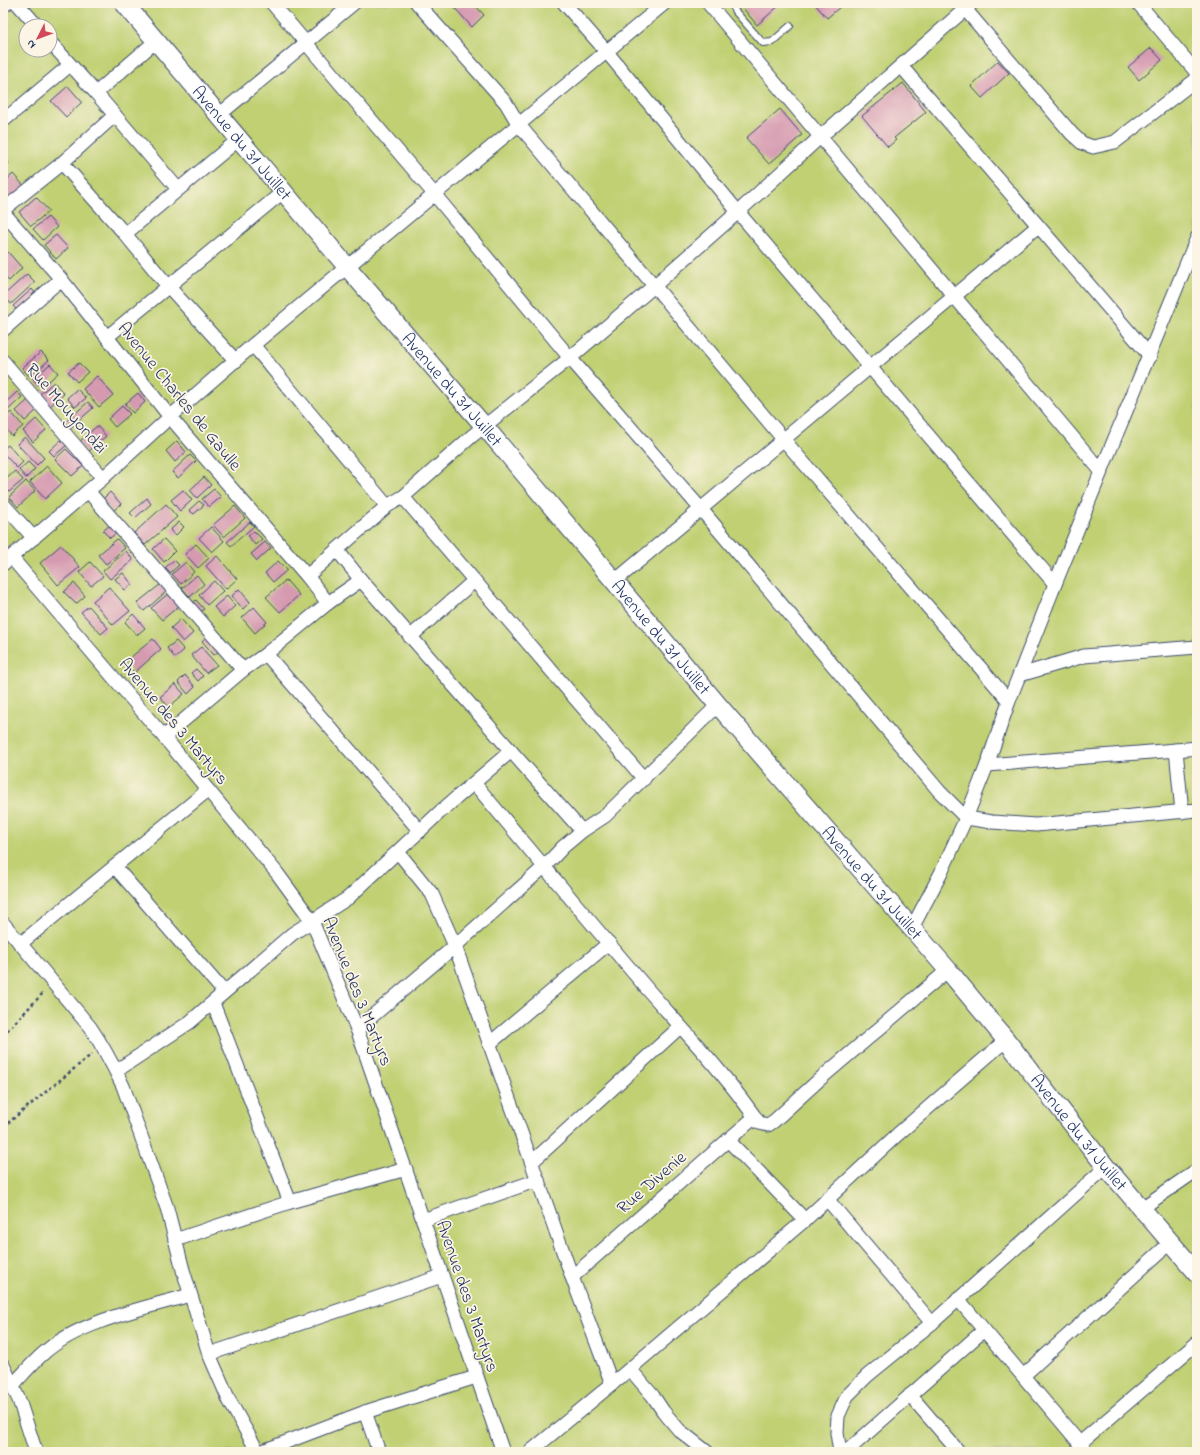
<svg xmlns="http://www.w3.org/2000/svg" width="1200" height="1455" font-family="'Indie Flower',sans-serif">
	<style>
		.green { fill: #c0d072; stroke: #6e8068; fill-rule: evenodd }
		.building { fill: #d59ab0 }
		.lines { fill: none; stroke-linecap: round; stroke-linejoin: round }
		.lane-casing { stroke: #3b4a6d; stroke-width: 8 }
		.street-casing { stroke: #3b4a6d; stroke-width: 15 }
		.secondary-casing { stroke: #3b4a6d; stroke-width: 20 }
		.path { stroke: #3b4a6d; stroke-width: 2.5; stroke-dasharray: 3 3; stroke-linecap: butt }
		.lane { stroke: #fff; stroke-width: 6 }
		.street { stroke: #fff; stroke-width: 13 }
		.secondary { stroke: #fff; stroke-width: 18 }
		.labels { text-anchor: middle; stroke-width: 3.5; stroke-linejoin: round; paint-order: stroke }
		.street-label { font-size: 18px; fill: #1b2f5e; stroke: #fcf5e5 }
	</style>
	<rect width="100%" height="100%" fill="#fcf5e5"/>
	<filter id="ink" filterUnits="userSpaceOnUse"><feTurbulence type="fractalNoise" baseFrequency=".025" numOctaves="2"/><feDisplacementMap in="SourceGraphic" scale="8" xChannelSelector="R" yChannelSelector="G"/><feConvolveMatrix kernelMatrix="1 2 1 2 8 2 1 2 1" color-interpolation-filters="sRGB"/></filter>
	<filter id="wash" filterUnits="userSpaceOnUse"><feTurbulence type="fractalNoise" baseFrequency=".012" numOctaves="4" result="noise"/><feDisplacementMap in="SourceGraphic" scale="16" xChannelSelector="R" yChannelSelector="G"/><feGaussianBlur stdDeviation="0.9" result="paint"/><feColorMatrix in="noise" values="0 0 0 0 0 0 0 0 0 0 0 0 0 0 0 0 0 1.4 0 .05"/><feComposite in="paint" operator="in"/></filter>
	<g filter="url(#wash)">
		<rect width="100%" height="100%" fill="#f1e2c3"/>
		<path class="green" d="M3,3H1197V1452H3ZM26,26H50V50H26Z"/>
		<g id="blocks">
			<g class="building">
				<polygon points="457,3 473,3 484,15 472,27 453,6"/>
				<polygon points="747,3 782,3 757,25 742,7"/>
				<polygon points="814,3 836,3 840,7 827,18"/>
				<polygon points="1151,48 1162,60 1139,80 1128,67"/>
				<polygon points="998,61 1009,73 982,98 971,86"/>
				<polygon points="903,83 926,112 894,138 896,140 888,147 862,116"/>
				<polygon points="68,86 82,102 66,117 51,101"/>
				<polygon points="780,109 802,135 769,164 746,138"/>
				<polygon points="3,157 9,163 3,169"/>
				<polygon points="13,174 25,187 10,201 3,194 3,183"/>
				<polygon points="36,197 49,211 31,226 19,212"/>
				<polygon points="48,217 57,227 43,240 33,229"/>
				<polygon points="56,235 68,248 56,259 44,245"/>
				<polygon points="8,252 22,268 9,281 3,275 3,257"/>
				<polygon points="27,274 35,282 11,304 4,295"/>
				<polygon points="32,289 37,296 19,312 13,306"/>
				<polygon points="41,352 49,360 30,377 22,368"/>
				<polygon points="79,363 88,372 77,382 68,372"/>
				<polygon points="50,364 58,373 41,388 33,379"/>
				<polygon points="97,376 113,395 99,407 83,389"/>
				<polygon points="54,382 64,394 49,407 39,395"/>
				<polygon points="77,389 86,398 75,407 67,398"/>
				<polygon points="17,392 22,397 5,413 3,411 3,405"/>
				<polygon points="138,393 145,402 133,413 125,404"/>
				<polygon points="28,400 37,410 25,421 16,411"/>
				<polygon points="88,402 93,408 67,431 62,425"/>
				<polygon points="122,406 130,414 115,427 108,419"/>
				<polygon points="11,412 23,426 12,436 3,426 3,420"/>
				<polygon points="36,419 46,430 33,442 23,431"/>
				<polygon points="97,426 106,436 87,453 78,443"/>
				<polygon points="25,437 44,458 37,465 17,444"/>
				<polygon points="62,439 67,445 54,456 49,451"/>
				<polygon points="177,441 186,452 175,462 166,451"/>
				<polygon points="8,445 23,462 17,468 3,453 3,449"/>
				<polygon points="66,449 83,466 72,476 55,459"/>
				<polygon points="190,455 196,461 178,478 172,472"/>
				<polygon points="28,462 35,469 26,478 19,470"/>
				<polygon points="47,466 62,483 45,499 30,482"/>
				<polygon points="15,471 23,480 9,492 3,486 3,482"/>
				<polygon points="204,477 211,485 197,498 190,490"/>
				<polygon points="26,481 35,491 18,507 9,497"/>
				<polygon points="214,489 221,497 209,507 202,499"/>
				<polygon points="183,490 192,500 180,511 171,500"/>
				<polygon points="110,492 121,504 112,512 102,500"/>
				<polygon points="147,498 151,504 135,518 130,513"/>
				<polygon points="199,501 204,505 194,514 189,510"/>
				<polygon points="166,504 177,517 145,545 134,533"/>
				<polygon points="235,506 245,518 224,537 213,525"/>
				<polygon points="179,522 184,527 175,536 170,530"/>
				<polygon points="250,522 254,526 231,546 227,542"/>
				<polygon points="112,523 119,531 110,538 103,531"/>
				<polygon points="211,527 224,541 212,552 199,538"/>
				<polygon points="254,531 262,539 255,545 248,536"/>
				<polygon points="117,539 125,548 106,564 98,555"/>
				<polygon points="164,539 175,551 164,562 153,549"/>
				<polygon points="265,542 271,548 257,561 251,554"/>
				<polygon points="196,544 209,558 198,568 185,554"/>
				<polygon points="61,545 80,567 58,585 40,563"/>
				<polygon points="126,551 133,560 110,579 103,571"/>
				<polygon points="217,556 237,579 226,589 206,566"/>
				<polygon points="174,560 179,565 170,573 165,568"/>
				<polygon points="278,561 287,570 273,582 265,573"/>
				<polygon points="90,562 103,576 91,586 79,572"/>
				<polygon points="186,562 194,572 181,584 172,574"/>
				<polygon points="123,573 132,584 125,590 115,579"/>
				<polygon points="197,575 204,584 190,597 182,588"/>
				<polygon points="286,580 299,595 280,612 266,597"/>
				<polygon points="214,581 223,591 207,605 199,595"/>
				<polygon points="74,583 85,596 76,604 64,592"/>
				<polygon points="161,584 167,591 144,611 137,603"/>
				<polygon points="109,587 130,611 113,625 93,601"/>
				<polygon points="239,589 250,602 243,609 232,596"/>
				<polygon points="169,593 180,605 162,620 151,608"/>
				<polygon points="227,596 235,606 223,617 214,607"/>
				<polygon points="196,600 204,609 198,614 190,605"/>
				<polygon points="89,606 108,628 101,634 81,612"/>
				<polygon points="254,607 267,622 255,633 242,618"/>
				<polygon points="133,614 145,628 137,635 125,622"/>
				<polygon points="181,619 193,633 183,642 171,628"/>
				<polygon points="207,636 219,651 214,655 202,641"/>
				<polygon points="153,639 161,649 134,673 125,662"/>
				<polygon points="176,641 184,650 175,658 167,648"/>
				<polygon points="201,647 217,665 206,673 191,655"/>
				<polygon points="196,669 203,676 198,681 191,673"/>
				<polygon points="185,675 195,687 188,694 178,682"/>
				<polygon points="175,684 184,694 169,707 160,697"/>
			</g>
		</g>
	</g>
	<g filter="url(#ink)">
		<use href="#blocks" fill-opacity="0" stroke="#3b4a6d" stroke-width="1"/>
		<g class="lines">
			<defs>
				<polyline id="lane" points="735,3 734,10 763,43 772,42 790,26"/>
				<g id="street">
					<polyline points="17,3 37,26"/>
					<polyline points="272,3 435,195 570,358 700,508 939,791 966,818 992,822 1036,825 1197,810"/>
					<polyline points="417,3 506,103 519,125 784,440 1009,701"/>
					<polyline points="564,3 606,51 738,212 1055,584"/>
					<polyline points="708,3 1101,471"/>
					<polyline points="1138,3 1197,73"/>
					<polyline points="3,6 7,3"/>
					<polyline points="965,9 1072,134 1082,143 1093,147 1115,142 1197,79"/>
					<polyline points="50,42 96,93 178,189"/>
					<polyline points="901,66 1150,356"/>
					<polyline points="96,93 156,41"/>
					<polyline points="219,115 354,3"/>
					<polyline points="3,121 70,65"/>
					<polyline points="62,163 125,234 168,286 236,361"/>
					<polyline points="3,210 62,163 115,115"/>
					<polyline points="3,212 61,279 170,417 307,576 328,603"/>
					<polyline points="125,234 239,139"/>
					<polyline points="3,330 61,279"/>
					<polyline points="107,337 284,191"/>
					<polyline points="253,345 387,506"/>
					<polyline points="3,361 103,478"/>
					<polyline points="88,491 243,670"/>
					<polyline points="403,497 644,779"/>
					<polyline points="3,504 34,538"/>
					<polyline points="337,550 361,580 511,751 582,831"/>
					<polyline points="11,557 164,737 277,873 312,921 357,1029 503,1452"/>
					<polyline points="3,564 103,478 170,417 253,345 665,3"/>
					<polyline points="307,576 387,506 403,497 472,436 570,358 654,286 738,212 820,137 972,3"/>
					<polyline points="615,581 1038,226"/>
					<polyline points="410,637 474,581"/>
					<polyline points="266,654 420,831"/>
					<polyline points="1020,675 1084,656 1197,647"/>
					<polyline points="164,737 243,670 266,654 328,603 361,580"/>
					<polyline points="1176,750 1197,748"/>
					<polyline points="987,765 1176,750 1182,812"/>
					<path d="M474,783C532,852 590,922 649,991C687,1034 727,1076 759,1123L768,1125L774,1121L820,1079L948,970"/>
					<polyline points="398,852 432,894 455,946 572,1277 612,1384"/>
					<polyline points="115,867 224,992"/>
					<path d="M3,923L90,1027C103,1046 113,1065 123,1086L167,1208L183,1270L209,1354L229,1400L258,1452"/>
					<polyline points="912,928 941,873 966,818 987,765 1009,701 1055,584 1197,238"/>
					<polyline points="20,944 208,790"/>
					<polyline points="213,1003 290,1202"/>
					<polyline points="357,1029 455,946 544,867 563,847 582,831 605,816 718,705"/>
					<polyline points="489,1044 609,943"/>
					<polyline points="116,1071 190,1022 292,934 348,898 441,811 511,751"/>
					<polyline points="728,1140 805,1220"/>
					<polyline points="532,1162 680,1027"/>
					<polyline points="827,1199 932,1323"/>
					<polyline points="1142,1208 1197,1170"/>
					<polyline points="423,1220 538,1180"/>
					<polyline points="175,1240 290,1202 406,1169"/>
					<polyline points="572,1277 728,1140 755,1117"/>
					<polyline points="958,1299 1087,1452"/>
					<polyline points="209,1354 442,1276"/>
					<polyline points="3,1365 19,1400 36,1452"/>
					<polyline points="630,1369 653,1396 663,1411 679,1430 707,1452"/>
					<polyline points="1023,1376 1171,1242"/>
					<path d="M13,1385C23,1374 33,1362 45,1352C80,1321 146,1308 190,1295"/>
					<polyline points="910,1395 959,1452"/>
					<polyline points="365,1412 379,1452"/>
					<polyline points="1079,1444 1197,1343"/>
					<polyline points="260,1452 365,1412 476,1377"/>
					<polyline points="530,1452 612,1384 805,1220 898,1134 1006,1040"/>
					<polyline points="840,1452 837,1433 838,1416 847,1396 867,1376 932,1323 1106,1167"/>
					<polyline points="846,1452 984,1330"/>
				</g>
				<g id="secondary">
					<path id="s1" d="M124,3L348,268L485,427L718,705L948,970L1006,1040L1106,1167L1197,1273"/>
				</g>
			</defs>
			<use href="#lane" class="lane-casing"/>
			<use href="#street" class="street-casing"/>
			<use href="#secondary" class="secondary-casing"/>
			<g class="path">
				<polyline points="3,1035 44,992"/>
				<polyline points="3,1127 92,1054"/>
			</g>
			<use href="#lane" class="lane"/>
			<use href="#street" class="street"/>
			<use href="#secondary" class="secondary"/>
		</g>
	</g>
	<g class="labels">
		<g class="street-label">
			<text dy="6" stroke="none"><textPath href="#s1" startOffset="183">Avenue du 31 Juillet</textPath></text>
			<text dy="6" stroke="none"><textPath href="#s1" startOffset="507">Avenue du 31 Juillet</textPath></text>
			<text transform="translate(180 396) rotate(51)" y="6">Avenue Charles de Gaulle</text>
			<text transform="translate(67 408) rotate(49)" y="6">Rue Mouyondzi</text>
			<text dy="6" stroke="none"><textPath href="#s1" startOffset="831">Avenue du 31 Juillet</textPath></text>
			<text transform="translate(174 721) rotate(50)" y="6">Avenue des 3 Martyrs</text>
			<text dy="6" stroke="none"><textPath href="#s1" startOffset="1155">Avenue du 31 Juillet</textPath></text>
			<text transform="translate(358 991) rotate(68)" y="6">Avenue des 3 Martyrs</text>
			<text dy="6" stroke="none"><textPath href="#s1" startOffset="1479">Avenue du 31 Juillet</textPath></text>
			<text transform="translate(651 1182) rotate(-41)" y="6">Rue Divenie</text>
			<text transform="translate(468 1296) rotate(71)" y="6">Avenue des 3 Martyrs</text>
		</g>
	</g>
	<rect width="1200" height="1455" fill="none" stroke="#fcf5e5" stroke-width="16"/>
	<g transform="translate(38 38) rotate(228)"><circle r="19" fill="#fcf5e5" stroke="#a2a6af"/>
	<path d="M0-3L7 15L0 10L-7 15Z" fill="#d1495b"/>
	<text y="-6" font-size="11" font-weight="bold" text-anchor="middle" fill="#1b2f5e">N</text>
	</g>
</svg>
